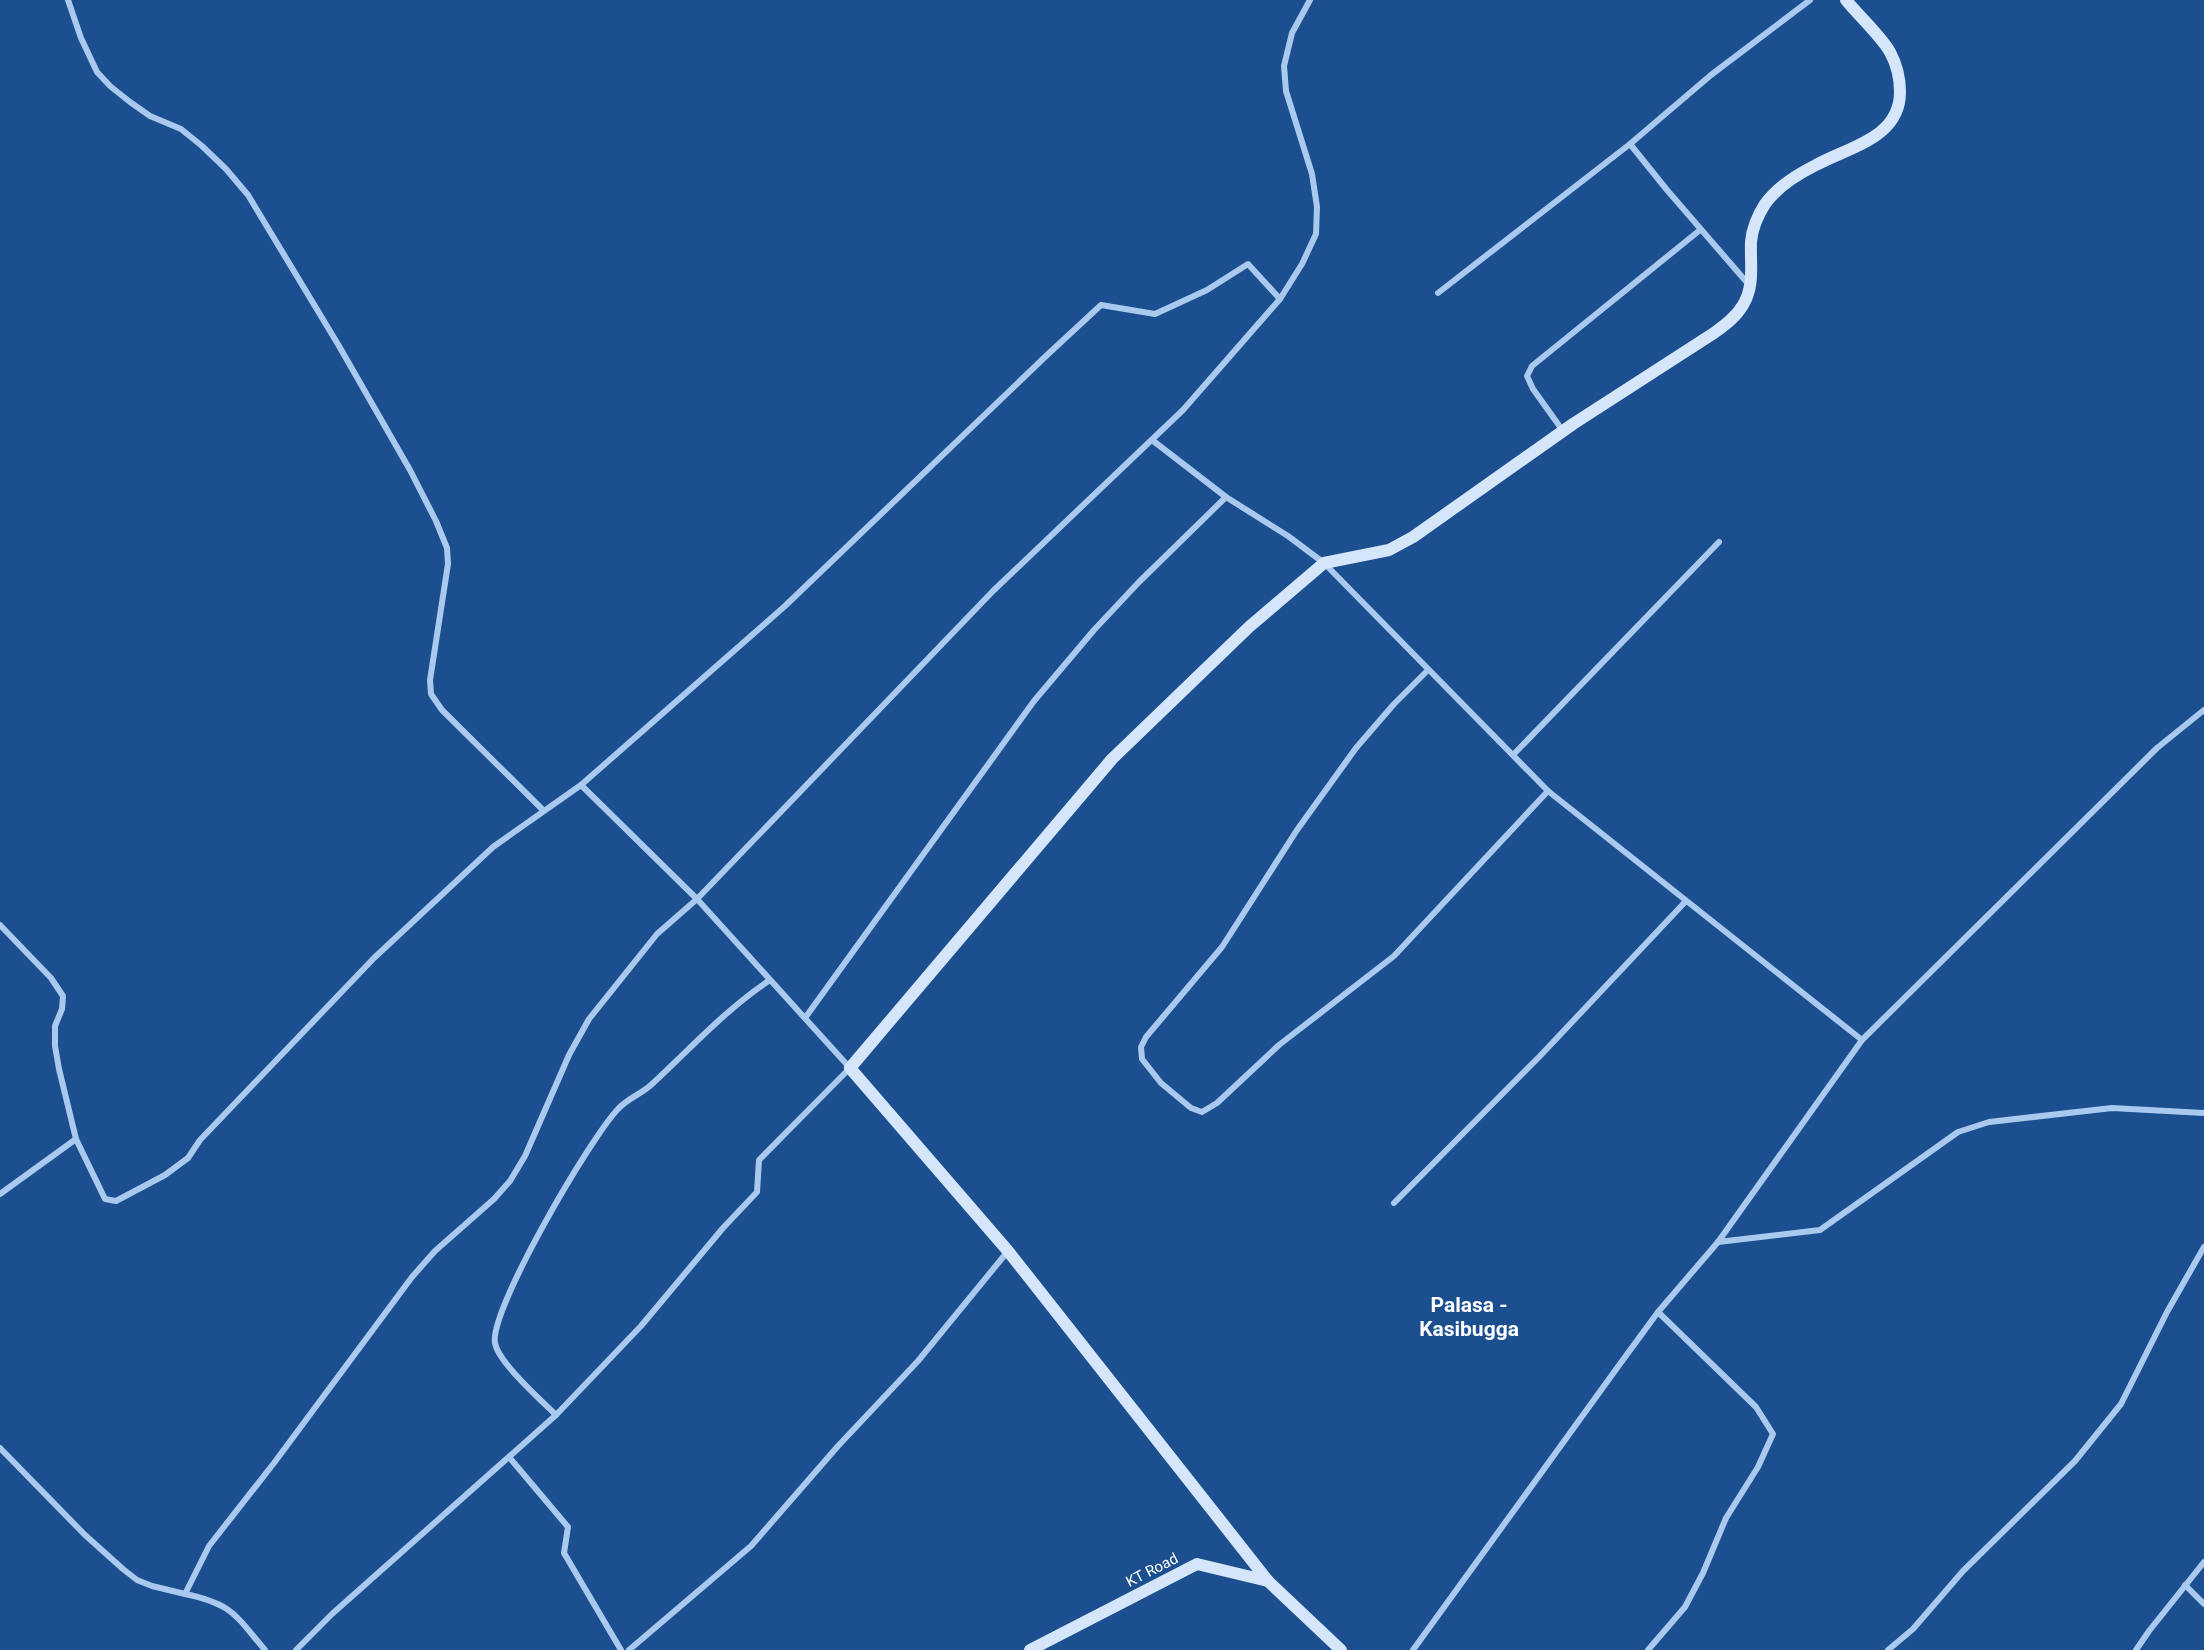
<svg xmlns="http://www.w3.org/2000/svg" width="2204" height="1650" font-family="Roboto,sans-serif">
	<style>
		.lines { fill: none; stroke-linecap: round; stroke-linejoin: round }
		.street { stroke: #a9c9ee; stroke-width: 6 }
		.secondary { stroke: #d6e6fa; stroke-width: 12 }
		.labels { text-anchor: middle; stroke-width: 6; stroke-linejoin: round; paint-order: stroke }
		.street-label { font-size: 15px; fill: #fff; stroke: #1b4f8f }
		.district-label { font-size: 21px; font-weight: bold; fill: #fff; stroke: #1b4f8f }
	</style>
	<rect width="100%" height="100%" fill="#1b4f8f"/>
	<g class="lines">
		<g class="street">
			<polyline points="68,0 81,38 97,72 110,86 130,102 150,116 181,129 202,146 226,169 248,195 339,346 410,470 436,521 447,548 448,564 430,680 431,694 442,710 543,810"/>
			<polyline points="1630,144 1667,190 1750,286"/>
			<polyline points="1438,293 1630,144 1711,75 1810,0"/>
			<polyline points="1563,431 1533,389 1527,376 1532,366 1700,230"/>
			<polyline points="1152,440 1226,497 1288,536 1324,563 1548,791 1862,1040"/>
			<polyline points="1428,670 1394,704 1356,748 1297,830 1222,947 1146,1037 1141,1047 1142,1059 1161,1083 1191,1108 1202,1112 1217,1103 1279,1045 1394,956 1548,791"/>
			<polyline points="1513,755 1719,542"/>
			<polyline points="0,925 51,978 63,996 62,1009 55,1026 55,1046 59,1069 76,1139 105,1199 116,1201 165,1175 188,1158 200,1140 374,958 493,847 581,785 785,606 1046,356 1101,305 1155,314 1207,290 1248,264 1280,299"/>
			<polyline points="805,1018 1034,701 1094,630 1139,582 1226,497"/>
			<polyline points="0,1194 76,1139"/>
			<polyline points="1394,1203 1540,1056 1686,901"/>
			<polyline points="1718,1242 1820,1230 1958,1132 1989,1122 2112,1108 2204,1113"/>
			<path d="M556,1415C541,1400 498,1362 495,1343C489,1310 591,1137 618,1109C627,1099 641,1094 651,1085C690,1049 726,1009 770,980"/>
			<polyline points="0,1448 85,1535 123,1569 137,1580 152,1586 185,1594"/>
			<polyline points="509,1457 568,1527 564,1553 621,1650"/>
			<polyline points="2185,1585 2204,1604"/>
			<path d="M265,1650C235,1615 233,1604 185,1594L209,1546L274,1463L412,1277L435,1251L494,1199L510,1181L525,1156L569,1055L589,1019L657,934L697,899L993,591L1183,410L1280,299L1302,264L1316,234L1317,207L1312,174L1286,91L1284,66L1292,33L1310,0"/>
			<polyline points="296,1650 332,1614 556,1415 641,1326 723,1228 757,1192 759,1160 850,1068 697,899 581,785"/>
			<polyline points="629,1650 751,1546 838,1446 918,1361 1008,1251"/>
			<polyline points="1413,1650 1617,1368 1658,1312 1718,1242 1862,1040 2157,748 2204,710"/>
			<polyline points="1648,1650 1685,1607 1703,1573 1726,1518 1758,1467 1773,1434 1756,1407 1658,1312"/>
			<polyline points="1888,1650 1913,1629 1963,1571 2075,1461 2121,1404 2167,1312 2204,1247"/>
			<polyline points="2136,1650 2149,1631 2204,1562"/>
		</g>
		<g class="secondary">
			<path d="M1268,1581L1008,1251L850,1068L1112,759L1249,627L1324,563L1389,550L1413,537L1573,424L1714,333C1725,325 1736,317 1743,305C1755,285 1750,263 1751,242C1752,229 1758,215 1765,204C1777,187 1798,174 1816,165C1849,147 1900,138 1900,92C1900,78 1897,65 1890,52C1881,36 1858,15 1846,0"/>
			<polyline points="1030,1650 1197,1564 1268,1581 1341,1650"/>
		</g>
	</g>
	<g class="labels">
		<g class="street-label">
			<text transform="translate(1152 1570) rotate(-27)" y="5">KT Road</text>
		</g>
		<g class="district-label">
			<text x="1469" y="1312">Palasa -<tspan x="1469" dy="24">Kasibugga</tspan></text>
		</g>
	</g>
</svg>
